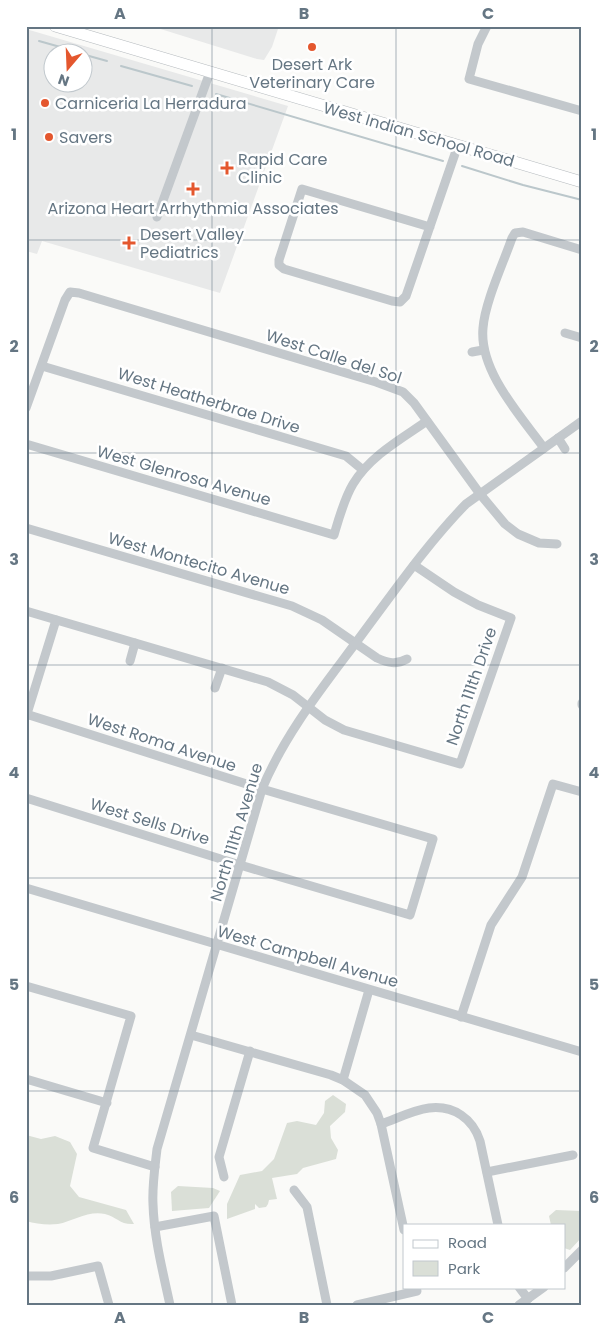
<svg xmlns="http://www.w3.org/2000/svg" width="608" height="1331" font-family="Poppins,sans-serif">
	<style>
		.built { fill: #e8e9e9; fill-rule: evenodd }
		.green { fill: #dadfd7 }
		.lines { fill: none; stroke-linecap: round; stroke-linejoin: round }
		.stream { stroke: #bbc7cb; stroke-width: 2 }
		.major-casing { stroke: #b5babe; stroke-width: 12 }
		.minor { stroke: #c3c8cc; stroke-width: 9 }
		.major { stroke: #fff; stroke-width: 11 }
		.grid { fill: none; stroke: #657683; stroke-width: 1; stroke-opacity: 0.55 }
		.poi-dot { fill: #e4572e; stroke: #fff; stroke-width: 2 }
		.labels { text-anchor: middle; stroke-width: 5; stroke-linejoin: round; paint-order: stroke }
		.poi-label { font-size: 16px; fill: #657683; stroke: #fff; text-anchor: start }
		.street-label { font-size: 16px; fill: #657683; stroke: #fff }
		.neatline { fill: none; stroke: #657683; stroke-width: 2 }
		.grid-label { font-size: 16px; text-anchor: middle; font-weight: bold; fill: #657683 }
	</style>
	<rect width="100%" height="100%" fill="#fafaf8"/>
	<g class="built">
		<polygon points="151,26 279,26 272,47 264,60 257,59"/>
		<path d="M26,29L288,106L220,293L42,241L37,254L26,251ZM52,52H82V82H52Z"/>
	</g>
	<g class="green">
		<polygon points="333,1095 346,1104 345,1112 330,1126 331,1138 338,1150 336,1159 303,1168 297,1174 272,1178 277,1199 269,1200 268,1204 266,1207 259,1208 255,1204 255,1209 227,1219 227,1204 240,1175 262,1171 274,1159 287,1123 297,1121 316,1125 324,1113 325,1101"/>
		<path d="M26,1135L41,1139L55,1136L70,1142L77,1154L70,1186L79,1197L126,1210L134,1224C120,1225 117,1217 105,1214C89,1210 73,1221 58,1224C47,1225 36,1224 26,1221Z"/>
		<polygon points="178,1186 213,1188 220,1191 209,1208 172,1211 171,1192"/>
		<polygon points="556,1210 582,1211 582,1237 570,1250 564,1248 564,1225 551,1225 549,1216"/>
	</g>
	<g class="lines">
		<g class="stream">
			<polyline points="39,41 78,52"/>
			<polyline points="82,54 107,61"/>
			<polyline points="121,66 192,86"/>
			<polyline points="216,94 443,161"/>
			<polyline points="462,166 523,185 582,200"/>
		</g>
		<defs>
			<polyline id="major" points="55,26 582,182"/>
		</defs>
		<use href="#major" class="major-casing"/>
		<g class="minor">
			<polyline points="487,26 478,44 469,79 582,111"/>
			<polyline points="157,217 210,72"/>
			<polyline points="430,227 302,189 279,260 279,265 284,269 392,301 400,302 406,296 458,145"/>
			<polyline points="565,333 582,338"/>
			<polyline points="472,352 483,350"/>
			<polyline points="42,366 346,456 363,470"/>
			<polyline points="26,408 65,300 70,292 79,293 376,382 403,392 414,403 480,494 505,524 518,534 539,543 557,544"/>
			<polyline points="558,438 565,449"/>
			<path d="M26,444L334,535C339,518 344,499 353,484C370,456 401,439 427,421"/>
			<path d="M544,448C520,415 479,371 483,328C485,302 503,264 512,238L515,233L523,232L582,250"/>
			<path d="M26,528L292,606L322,620L377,658C388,663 396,665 407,659"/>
			<polyline points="26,611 268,682 293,695 325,720 344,730 460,764 511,618 478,605 454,592 414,565"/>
			<polyline points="130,661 135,643"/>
			<polyline points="215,688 222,668"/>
			<polyline points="582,703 582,705"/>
			<polyline points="26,714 262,789 433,839 410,915 240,865 26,798"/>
			<polyline points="26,717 56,620"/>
			<polyline points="26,888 582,1052"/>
			<polyline points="26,986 131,1016 93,1148 155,1167"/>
			<polyline points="461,1017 491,925 522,877 553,784 582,792"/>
			<polyline points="191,1035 331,1075 343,1080 365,1095 377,1113 381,1124 404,1230"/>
			<polyline points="26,1079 107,1103"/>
			<polyline points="343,1080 369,990"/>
			<path d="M381,1124C396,1119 413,1110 429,1108C454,1105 473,1119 480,1141L498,1225"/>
			<polyline points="487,1172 573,1155"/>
			<polyline points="224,1177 219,1157 250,1051"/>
			<polyline points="294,1190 307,1207 327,1305"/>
			<polyline points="155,1227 214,1216 232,1305"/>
			<polyline points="564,1268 582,1250"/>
			<polyline points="26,1276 51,1276 98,1266 109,1305"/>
			<polyline points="519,1287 528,1299"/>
			<path d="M170,1305C163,1272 154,1238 153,1204C152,1186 155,1167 157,1149L262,789C287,729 328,681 366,629C398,586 429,542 466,504L582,421"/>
			<polyline points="357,1305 417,1291 416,1287"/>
			<polyline points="519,1305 544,1287"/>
		</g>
		<use href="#major" class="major"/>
	</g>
	<path class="grid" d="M212,26V1305M396,26V1305M26,240H582M26,453H582M26,665H582M26,878H582M26,1091H582"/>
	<g class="poi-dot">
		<circle cx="312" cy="47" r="5"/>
		<circle cx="45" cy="103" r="5"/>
		<circle cx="49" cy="137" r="5"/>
		<path d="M224.5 160.5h5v5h5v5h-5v5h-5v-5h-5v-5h5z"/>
		<path d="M190.5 181.5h5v5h5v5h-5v5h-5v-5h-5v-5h5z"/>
		<path d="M126.5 235.5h5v5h5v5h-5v5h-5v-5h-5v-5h5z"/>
	</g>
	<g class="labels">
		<g class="poi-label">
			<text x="312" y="70" text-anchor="middle">Desert Ark<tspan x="312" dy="18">Veterinary Care</tspan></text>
			<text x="55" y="109">Carniceria La Herradura</text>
			<text x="59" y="143">Savers</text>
			<text x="238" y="165">Rapid Care<tspan x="238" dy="18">Clinic</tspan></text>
			<text x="193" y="214" text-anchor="middle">Arizona Heart Arrhythmia Associates</text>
			<text x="140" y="240">Desert Valley<tspan x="140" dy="18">Pediatrics</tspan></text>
		</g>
		<g class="street-label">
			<text transform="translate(419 134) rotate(16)" y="6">West Indian School Road</text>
			<text transform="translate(334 356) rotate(18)" y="6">West Calle del Sol</text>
			<text transform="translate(209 400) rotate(17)" y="6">West Heatherbrae Drive</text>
			<text transform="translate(184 475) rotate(16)" y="6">West Glenrosa Avenue</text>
			<text transform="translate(199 563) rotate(16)" y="6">West Montecito Avenue</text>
			<text transform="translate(471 686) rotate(-71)" y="6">North 111th Drive</text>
			<text transform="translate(162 742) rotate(18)" y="6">West Roma Avenue</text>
			<text transform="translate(150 821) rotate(17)" y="6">West Sells Drive</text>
			<text transform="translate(236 832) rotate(-73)" y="6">North 111th Avenue</text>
			<text transform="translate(308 956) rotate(16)" y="6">West Campbell Avenue</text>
		</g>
	</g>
	<rect width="608" height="1331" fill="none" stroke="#ffffff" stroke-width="55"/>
	<rect x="403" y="1224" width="162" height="65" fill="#ffffff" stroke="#c1c8cd"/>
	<rect x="413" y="1240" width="25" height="8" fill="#ffffff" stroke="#c1c8cd"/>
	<text x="448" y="1248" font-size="15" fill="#657683">Road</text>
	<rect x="413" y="1261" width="25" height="15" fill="#dadfd7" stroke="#c1c8cd"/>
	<text x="448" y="1274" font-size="15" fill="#657683">Park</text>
	<g transform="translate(68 68) rotate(199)"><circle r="24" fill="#ffffff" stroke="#c1c8cd"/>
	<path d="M0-4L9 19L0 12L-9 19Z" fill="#e4572e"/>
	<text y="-8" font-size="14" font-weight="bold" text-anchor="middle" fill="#657683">N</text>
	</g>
	<rect x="28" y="28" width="552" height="1276" class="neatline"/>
	<g class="grid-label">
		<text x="120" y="19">A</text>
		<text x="304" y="19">B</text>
		<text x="488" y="19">C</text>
		<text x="14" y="140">1</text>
		<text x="594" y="140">1</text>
		<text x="14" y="352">2</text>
		<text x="594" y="352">2</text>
		<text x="14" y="565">3</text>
		<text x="594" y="565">3</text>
		<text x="14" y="778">4</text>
		<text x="594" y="778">4</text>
		<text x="14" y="990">5</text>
		<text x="594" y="990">5</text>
		<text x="14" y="1203">6</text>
		<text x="594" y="1203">6</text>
		<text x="120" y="1323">A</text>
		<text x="304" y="1323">B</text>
		<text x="488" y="1323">C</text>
	</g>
</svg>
